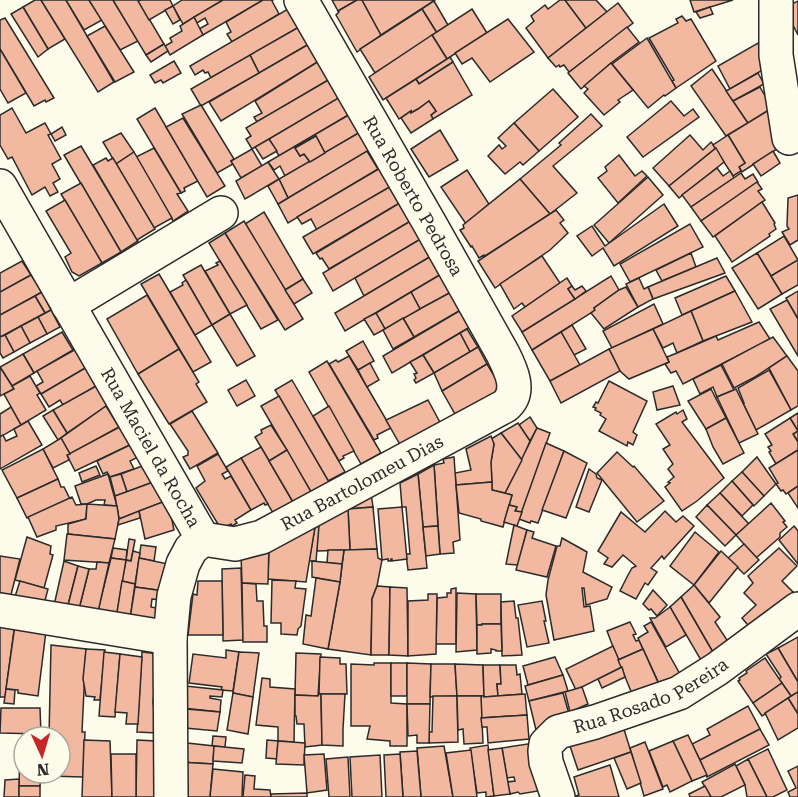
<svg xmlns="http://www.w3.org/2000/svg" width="798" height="797" font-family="'Roboto Serif',serif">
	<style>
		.building { fill: #f2b8a0; stroke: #2b2b2b; stroke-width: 1.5 }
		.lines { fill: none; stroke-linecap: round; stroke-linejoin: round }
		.minor-casing { stroke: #2b2b2b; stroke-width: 36 }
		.minor { stroke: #fdfbea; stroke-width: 33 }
		.labels { text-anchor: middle; stroke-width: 4.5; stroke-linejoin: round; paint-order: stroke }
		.street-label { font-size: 18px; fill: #2b2b2b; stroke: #fdfbea }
	</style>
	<rect width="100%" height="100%" fill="#fdfbea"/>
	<g class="building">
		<polygon points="35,0 41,0 65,39 48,49 23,7"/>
		<polygon points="41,0 66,0 114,82 98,92"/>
		<polygon points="66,0 89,0 102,20 84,30"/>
		<polygon points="89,0 113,0 138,41 120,50"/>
		<polygon points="113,0 138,0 164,44 146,55"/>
		<polygon points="141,0 170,0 173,6 149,20 138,1"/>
		<polygon points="182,0 223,0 183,24 173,6"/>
		<polygon points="223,0 263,0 203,35 199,29 208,24 205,18 197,23 194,17"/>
		<polygon points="263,0 273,0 272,1 279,14 232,42 227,34 231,32 226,22"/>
		<polygon points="332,0 357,0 338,11"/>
		<polygon points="357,0 362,0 381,35 357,52 336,15 339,12 338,11"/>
		<polygon points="362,0 435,0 381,35"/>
		<polygon points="560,0 565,0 586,28 548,58 526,28 534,21 531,16 545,5 548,9"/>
		<polygon points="565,0 596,0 607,12 586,28"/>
		<polygon points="690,0 733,0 694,12"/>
		<polygon points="434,1 448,25 437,33 422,9"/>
		<polygon points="798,1 798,35 784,8"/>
		<polygon points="618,3 633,23 569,72 564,65 560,67 559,65 556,67 548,58"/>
		<polygon points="173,6 180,20 173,24 165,10"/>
		<polygon points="23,7 48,49 38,57 11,14"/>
		<polygon points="710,7 713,14 700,18 696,12"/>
		<polygon points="288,9 299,27 211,78 208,72 205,73 203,70 195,75 190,66"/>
		<polygon points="422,9 437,33 375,73 360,49"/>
		<polygon points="472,9 487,33 447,59 432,35"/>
		<polygon points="682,16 686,21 691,19 716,61 676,88 672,81 674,80 649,38 678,23 676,19"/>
		<polygon points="194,17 203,35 170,55 165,46 172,42 170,38 182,31 180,26"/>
		<polygon points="5,18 54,98 46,102 45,100 34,106 0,49 0,20"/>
		<polygon points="508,19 534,52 490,82 472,58 462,64 455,53"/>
		<polygon points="105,26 134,72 115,82 87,36"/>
		<polygon points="299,27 309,44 259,73 250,55"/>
		<polygon points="627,27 639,42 611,63 581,89 568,73"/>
		<polygon points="432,35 447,59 383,100 369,77"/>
		<polygon points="647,38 676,88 665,96 664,95 648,108 612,64"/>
		<polygon points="758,43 766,68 730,89 718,66"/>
		<polygon points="164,44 168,51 151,62 146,55"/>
		<polygon points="309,44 319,61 221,121 209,102"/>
		<polygon points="0,49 26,93 8,103 0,89"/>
		<polygon points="250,55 259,73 201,106 191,89"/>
		<polygon points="450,57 453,62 419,84 416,79"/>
		<polygon points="174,61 181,73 163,83 161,80 155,83 150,75"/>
		<polygon points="319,61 330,79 257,122 254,117 262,113 255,101"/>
		<polygon points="453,62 472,95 433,119 431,115 436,111 429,101 418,109 411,113 411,111 399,119 386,98 416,79 419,84"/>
		<polygon points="611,63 633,90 618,100 620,102 604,115 584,93 588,89 584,86"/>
		<polygon points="712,69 748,123 726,136 691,86"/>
		<polygon points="758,73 764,84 733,101 726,91"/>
		<polygon points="330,79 341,97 252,149 246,139 251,136 246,128"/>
		<polygon points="760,87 772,108 748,123 733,101"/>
		<polygon points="553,89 578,117 539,151 514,123"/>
		<polygon points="340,97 350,114 279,156 269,139"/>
		<polygon points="429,101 436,111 431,115 433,119 411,133 401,118 411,111 411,113 418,109"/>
		<polygon points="671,101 684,116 693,109 699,117 643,157 627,137"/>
		<polygon points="201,105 234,159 231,161 233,164 217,173 182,114"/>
		<polygon points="774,107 783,145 742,172 739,167 745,163 728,135"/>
		<polygon points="12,108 26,133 45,123 51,134 48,135 61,159 52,164 60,179 53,183 58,192 50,196 45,187 32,195 12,157 8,159 0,145 0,115"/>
		<polygon points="155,108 198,181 184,188 185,191 181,193 137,119"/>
		<polygon points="352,113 362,131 325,153 316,136 295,148 300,156 304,154 310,162 285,176 280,166 274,170 268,162"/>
		<polygon points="591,114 602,126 553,166 577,193 550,214 520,179 561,145 559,143"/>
		<polygon points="183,118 225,186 207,197 166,127"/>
		<polygon points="514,123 539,151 523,165 520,162 505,174 488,156 499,145 502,149 506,146 498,138"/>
		<polygon points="62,127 66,135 55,141 51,134"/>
		<polygon points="440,130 458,160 429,177 411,149"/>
		<polygon points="362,131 372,149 288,198 279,179"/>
		<polygon points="121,133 134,152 116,164 103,142"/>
		<polygon points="690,135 703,150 711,142 716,148 669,186 653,168"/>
		<polygon points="728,135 745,163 739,167 741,171 733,176 713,145"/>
		<polygon points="316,136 325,153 310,162 304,154 300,156 295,148"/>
		<polygon points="269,139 277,151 263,159 255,147"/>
		<polygon points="81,146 138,241 121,252 64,155"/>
		<polygon points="154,148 181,193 177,194 188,211 173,221 136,157"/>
		<polygon points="716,148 724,162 679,198 669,186"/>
		<polygon points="252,149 262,166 241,178 231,161"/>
		<polygon points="367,151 378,169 288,223 278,204"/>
		<polygon points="773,151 780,163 761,176 753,164"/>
		<polygon points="134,152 172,218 154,228 116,164"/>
		<polygon points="619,155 635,176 642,171 647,176 618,203 598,178 607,171 605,167"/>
		<polygon points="106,158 108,161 113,158 155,229 137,240 93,165"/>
		<polygon points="268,162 279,179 245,199 236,181"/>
		<polygon points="382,167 393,185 317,230 311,219 302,224 297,217"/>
		<polygon points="717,168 723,176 730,171 734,178 691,207 682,195"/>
		<polygon points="467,170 489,204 466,224 441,187"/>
		<polygon points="741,173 745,179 753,174 758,182 701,221 691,207"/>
		<polygon points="648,177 663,195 609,243 594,225"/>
		<polygon points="279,179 288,198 278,204 268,186"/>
		<polygon points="520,179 550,214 485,256 484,255 479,258 472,246 471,247 460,230 464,228 463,225"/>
		<polygon points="757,182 762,189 758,191 765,200 713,237 701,221"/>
		<polygon points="81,183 121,252 102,263 61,194"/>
		<polygon points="393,185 403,201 313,254 303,237"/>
		<polygon points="798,195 798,240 790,245 782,232 789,229 787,226 788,198"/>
		<polygon points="65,200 102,263 79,276 72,272 65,257 71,253 46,211"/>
		<polygon points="403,201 414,219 329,269 322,258 320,259 316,253"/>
		<polygon points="762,202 775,223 774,224 776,229 769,234 770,236 732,262 715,236"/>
		<polygon points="664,204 678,226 614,266 603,248 592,256 577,236 592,226 605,246"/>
		<polygon points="556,210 564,220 560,223 568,233 550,250 495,288 478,261"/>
		<polygon points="264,212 303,279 285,290 245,224"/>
		<polygon points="414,219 424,237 333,291 323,273"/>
		<polygon points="244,221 303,319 285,330 225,233"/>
		<polygon points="690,224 703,247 630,282 620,264"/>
		<polygon points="225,233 278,320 261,329 209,243"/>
		<polygon points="784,236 798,260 771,276 757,253"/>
		<polygon points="424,237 433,255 364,296 355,278"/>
		<polygon points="691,253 696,267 662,281 656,270"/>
		<polygon points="757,253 782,294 758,309 732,268"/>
		<polygon points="433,255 443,273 345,331 335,313"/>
		<polygon points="542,256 560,283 525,307 522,303 514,309 500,284"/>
		<polygon points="717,258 725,273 653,299 648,287"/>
		<polygon points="798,260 798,285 782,294 771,276"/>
		<polygon points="22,261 31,275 0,292 0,273"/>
		<polygon points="220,261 247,305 230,314 205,271 218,265 216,263"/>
		<polygon points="201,265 230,314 212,325 183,275"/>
		<polygon points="443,273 455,290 420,309 411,292"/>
		<polygon points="159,274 211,362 193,372 141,284"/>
		<polygon points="31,275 42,292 0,315 0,292"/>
		<polygon points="611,276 619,290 594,308 595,310 591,313 532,350 522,332"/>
		<polygon points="726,276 735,291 682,315 675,298"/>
		<polygon points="567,278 572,286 568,289 575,299 522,332 512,316"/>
		<polygon points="639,278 644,289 648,287 653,299 638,307 626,284"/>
		<polygon points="303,279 312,293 294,304 285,290"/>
		<polygon points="186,280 212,325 195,335 170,292 183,285 182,283"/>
		<polygon points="572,286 575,290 582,286 586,291 575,299 568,289"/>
		<polygon points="626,287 638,307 604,329 591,313 595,310 594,308 619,290"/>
		<polygon points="455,290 466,307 414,337 403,318"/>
		<polygon points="735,291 752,322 703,341 691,311"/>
		<polygon points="798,291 798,319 786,298"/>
		<polygon points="42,292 51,310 45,313 35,296"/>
		<polygon points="411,292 420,309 385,329 376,313"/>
		<polygon points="147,295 179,349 138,374 107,319"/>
		<polygon points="35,296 45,313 0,337 0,315"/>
		<polygon points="787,300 798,319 798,356 770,309"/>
		<polygon points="654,304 663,324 612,348 603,331"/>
		<polygon points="466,307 475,324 392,373 383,356"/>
		<polygon points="51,310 60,327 47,334 38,317"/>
		<polygon points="691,311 703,341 677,353 673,343 663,348 653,329"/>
		<polygon points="376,313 385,329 374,335 364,319"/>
		<polygon points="230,314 255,356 237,366 212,325"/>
		<polygon points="38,317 47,334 30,343 21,326"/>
		<polygon points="403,318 414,337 393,349 383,330"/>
		<polygon points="759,322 770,339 683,384 676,371 671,373 665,364 669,362 667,357 677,353 716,336 718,340"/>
		<polygon points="572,325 586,349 574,355 561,332"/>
		<polygon points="21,326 30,343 14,352 5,335"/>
		<polygon points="467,329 478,347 470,352 460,333"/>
		<polygon points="653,329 669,362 629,379 620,371 609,349"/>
		<polygon points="62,332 73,350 34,373 23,354"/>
		<polygon points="561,332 580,365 550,381 532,350"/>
		<polygon points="460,333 470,352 434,373 423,355"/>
		<polygon points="5,335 14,352 3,358 0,353 0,337"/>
		<polygon points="773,337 787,356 755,377 734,388 722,364"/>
		<polygon points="363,341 374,361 358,370 346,351"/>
		<polygon points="478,347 487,364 442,391 434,373"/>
		<polygon points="76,349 87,367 41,394 36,386 43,382 37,371"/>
		<polygon points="179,349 199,382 196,384 207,402 169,424 138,374"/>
		<polygon points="609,349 620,371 561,403 550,381"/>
		<polygon points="23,354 34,373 12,386 0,367"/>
		<polygon points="423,355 434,373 416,383 414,380 416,378 414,374 417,373 410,362"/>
		<polygon points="349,356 391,428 377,435 378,438 374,440 329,364 336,360 338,362"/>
		<polygon points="787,356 798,371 798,406 791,410 769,368"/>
		<polygon points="327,361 381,453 361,464 309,372"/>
		<polygon points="370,363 379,380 367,387 358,370"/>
		<polygon points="487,364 502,389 455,414 442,391"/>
		<polygon points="721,365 734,390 717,397 713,387 700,394 693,379"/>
		<polygon points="0,367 14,389 0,396"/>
		<polygon points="87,367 98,385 63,405 60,400 49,407 41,394"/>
		<polygon points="769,370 791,410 756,430 743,403 744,403 738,388"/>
		<polygon points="30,376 40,393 37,395 46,410 21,425 4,394 14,389 12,386"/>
		<polygon points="246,380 255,396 237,406 228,390"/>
		<polygon points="292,380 345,472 328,481 275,390"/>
		<polygon points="609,381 647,401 633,432 637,435 633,445 628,442 627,446 599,431 606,419 600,415 601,413 595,410 596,408 593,407 596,402 598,403"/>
		<polygon points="98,385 109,404 67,433 53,410"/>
		<polygon points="673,386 680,405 657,410 653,392"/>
		<polygon points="711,389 726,418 706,429 688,401"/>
		<polygon points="736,389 758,434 739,443 717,397"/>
		<polygon points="279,396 329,482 311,492 261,406"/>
		<polygon points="428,400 443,428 402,448 386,420"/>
		<polygon points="106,406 119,427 70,454 61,438"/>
		<polygon points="329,406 354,451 343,456 344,458 339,461 313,416"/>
		<polygon points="11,407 21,425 0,437 0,414"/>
		<polygon points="53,410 67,433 58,440 43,416"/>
		<polygon points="683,410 687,419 682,422 724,478 697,501 682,511 665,487 670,483 668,482 674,477 668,469 673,464 663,449 670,445 656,424 676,412 677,414"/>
		<polygon points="192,411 218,453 190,469 183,457 188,455 188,451 170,424"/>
		<polygon points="798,413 798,442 793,434 798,431 790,418"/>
		<polygon points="530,417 537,428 530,441 519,425"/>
		<polygon points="726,418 744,453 723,464 713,447 706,429"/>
		<polygon points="790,418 798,431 793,434 798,442 798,450 776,464 769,452 771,451 768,447 772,445 765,434"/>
		<polygon points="28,421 42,445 0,469 0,437 3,435 6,441 17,436 14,429"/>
		<polygon points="127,423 136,442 75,471 67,455"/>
		<polygon points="518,423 530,441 522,460 501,433"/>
		<polygon points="271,425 287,450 269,461 255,437 262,433 261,430"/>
		<polygon points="537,428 550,433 522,512 515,511 517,507 509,505 512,495 505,493"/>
		<polygon points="501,433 522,460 505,493 492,490 491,462 494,444 491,439"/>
		<polygon points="491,436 494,444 491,462 492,482 456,485 455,473 471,470 466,449"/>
		<polygon points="61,438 70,454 67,455 69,460 53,468 43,449"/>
		<polygon points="136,442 142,455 130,461 134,469 110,477 107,472 103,474 97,461"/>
		<polygon points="546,443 564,451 538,523 531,521 530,523 519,519"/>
		<polygon points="261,447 293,502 273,513 241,458"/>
		<polygon points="43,449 58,479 17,498 2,470"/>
		<polygon points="287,450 311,492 293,502 269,461"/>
		<polygon points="798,450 798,486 786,494 783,490 781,491 776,484 778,483 769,468"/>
		<polygon points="564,451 587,463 566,518 542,510"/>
		<polygon points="617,452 633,467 634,466 664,501 637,522 597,473"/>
		<polygon points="218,454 228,471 222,474 225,479 231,476 251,510 235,520 237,523 232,526 231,524 221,529 196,488 205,481 197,466"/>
		<polygon points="454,457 460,540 453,542 454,553 440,554 434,465 444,463 443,459"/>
		<polygon points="757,457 776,484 764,496 742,472"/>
		<polygon points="241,458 268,504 265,505 264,503 251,510 226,467"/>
		<polygon points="150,463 156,481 127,492 121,474"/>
		<polygon points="434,465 438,526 423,527 418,474"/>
		<polygon points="96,466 100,475 82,482 79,473"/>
		<polygon points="589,469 596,474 597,478 602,480 589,512 576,507"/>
		<polygon points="742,472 764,496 754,506 732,481"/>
		<polygon points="108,474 117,506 104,505 105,500 96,500 87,504 81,504 75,486"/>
		<polygon points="121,474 127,492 115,496 110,477"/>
		<polygon points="418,474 427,568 408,570 406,554 410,554 406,507 402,507 400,483"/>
		<polygon points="58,479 61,487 64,487 70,499 27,518 17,498"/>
		<polygon points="156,481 168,500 119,519 115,496"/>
		<polygon points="732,481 753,505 742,516 720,493"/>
		<polygon points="492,482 492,490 512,495 503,527 481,521 481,519 459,513 456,485"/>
		<polygon points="798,486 798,508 788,493"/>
		<polygon points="371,493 373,507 348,509"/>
		<polygon points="720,493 749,524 736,535 707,505"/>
		<polygon points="72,497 76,505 87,504 86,519 56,526 56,530 37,537 28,517"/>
		<polygon points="168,500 174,530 145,539 139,511"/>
		<polygon points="771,503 785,521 783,522 787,527 780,533 780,537 756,558 736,535"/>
		<polygon points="87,504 117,506 119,519 115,539 68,534 68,524 86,519"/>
		<polygon points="509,505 517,507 515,511 522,512 517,526 504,522"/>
		<polygon points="707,505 736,535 725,546 696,517"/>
		<polygon points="373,507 377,549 350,550 348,509"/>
		<polygon points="402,507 407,559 392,561 392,559 391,559 391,561 388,561 388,559 382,560 378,509"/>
		<polygon points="348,509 350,550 317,551 318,523"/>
		<polygon points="139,511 140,518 118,525 119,519"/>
		<polygon points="665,511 676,522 683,516 694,526 664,559 662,556 651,568 657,572 648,585 645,583 636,599 620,591 628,575 632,568 636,566 623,555 612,567 604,564 608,558 598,551 621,512 645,532"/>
		<polygon points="514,525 527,530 518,565 506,564"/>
		<polygon points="319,526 316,561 309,561 315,527"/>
		<polygon points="438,526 440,554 426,556 423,527"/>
		<polygon points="794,526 798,531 798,564 779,540"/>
		<polygon points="315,527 306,582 268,579 269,544"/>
		<polygon points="527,530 534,532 532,538 556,546 547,577 516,570"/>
		<polygon points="695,532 719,552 694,585 670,566"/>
		<polygon points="67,534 115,539 109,563 64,560"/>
		<polygon points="27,537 51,546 50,554 53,555 44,588 15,580"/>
		<polygon points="562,538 587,552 583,572 612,587 607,599 586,605 584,588 582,588 584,607 590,606 594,631 554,640 546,595 548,580 557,546 560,546"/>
		<polygon points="129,539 135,540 131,561 126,560"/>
		<polygon points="744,544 759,560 744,574 728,558"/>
		<polygon points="141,545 156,547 154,561 139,558"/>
		<polygon points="269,545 268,584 242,583 241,554"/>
		<polygon points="113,548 127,550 126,560 111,558"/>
		<polygon points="779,548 797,566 782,581 795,594 752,630 742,618 756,605 744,593 753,583 748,576"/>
		<polygon points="377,549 378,558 382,560 377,586 372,599 371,655 328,649 340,582 344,550"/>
		<polygon points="328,550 344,550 342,564 327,563"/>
		<polygon points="133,551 140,553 135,584 122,581 126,560 131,561"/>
		<polygon points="721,551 738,567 709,603 694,585"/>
		<polygon points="0,556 20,559 11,595 0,593"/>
		<polygon points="111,558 126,560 115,625 95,622"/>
		<polygon points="139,558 173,565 164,591 135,587"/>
		<polygon points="64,561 78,566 66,613 53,610"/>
		<polygon points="312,561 342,564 340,582 312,577"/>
		<polygon points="97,562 109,563 96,621 77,617 89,569 96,569"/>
		<polygon points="78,566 89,569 77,617 66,613"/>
		<polygon points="241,568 243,640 223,641 222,569"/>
		<polygon points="316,578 340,582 328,649 303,644 306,615 311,616"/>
		<polygon points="272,580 296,581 295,588 306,589 301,626 298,629 297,635 281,634 281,623 271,623"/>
		<polygon points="20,581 48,589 42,612 13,603"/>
		<polygon points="122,581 135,584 129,626 115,625"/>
		<polygon points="198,581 222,581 223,635 188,635 193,594 197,595"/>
		<polygon points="242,583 256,584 257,601 263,601 264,626 267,626 267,642 243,642"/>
		<polygon points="694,585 720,617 715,622 729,643 714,654 681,597"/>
		<polygon points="377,586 390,587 389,655 371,655 372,599"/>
		<polygon points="135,587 164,591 162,600 152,599 151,607 161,609 158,630 129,625"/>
		<polygon points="390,587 407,588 408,656 389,655"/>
		<polygon points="456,588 456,644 436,644 437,598 447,597 447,593 451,593 451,589"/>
		<polygon points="653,590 667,605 657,616 651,609 649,610 643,604"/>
		<polygon points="457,593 476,594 477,650 456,652"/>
		<polygon points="428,594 437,594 436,654 408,656 408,601 428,600"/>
		<polygon points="476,594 501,594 501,624 482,624 482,625 477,625"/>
		<polygon points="681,597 714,654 702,662 670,607"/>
		<polygon points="514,601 516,618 518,618 522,655 502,656 501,602"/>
		<polygon points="542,601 546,621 544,621 549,643 527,647 518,605"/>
		<polygon points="670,607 686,635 666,647 650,618 655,618"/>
		<polygon points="0,621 15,623 5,697 0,697"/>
		<polygon points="630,622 636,634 633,635 636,641 639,640 643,649 618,660 607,631"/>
		<polygon points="651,622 681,676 661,688 638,638 648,632 644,626"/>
		<polygon points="482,624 501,624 502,651 496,651 496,650 491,649 491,653 477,654 477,625 482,625"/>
		<polygon points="15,625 46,631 38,696 18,693 18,690 6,689"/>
		<polygon points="798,637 798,682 778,648"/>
		<polygon points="51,645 86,649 82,732 85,732 83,777 48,776 48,773 60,773 60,737 49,737"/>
		<polygon points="613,646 622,667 576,690 566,669"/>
		<polygon points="778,648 798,682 798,692 791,696 779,679 781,677 766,654"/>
		<polygon points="86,649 105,650 100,700 94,700 95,697 86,696 83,679"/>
		<polygon points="643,649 661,689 635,701 618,660"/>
		<polygon points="226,650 239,652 233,691 221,690 222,687 189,683 193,654 226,658"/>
		<polygon points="104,652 120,654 115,717 99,716"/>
		<polygon points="142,652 159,654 153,702 157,733 137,732"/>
		<polygon points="239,652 259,653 253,697 233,693"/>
		<polygon points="296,653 321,654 318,696 295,695"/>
		<polygon points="120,654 142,657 138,724 126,724 127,713 115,712"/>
		<polygon points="320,657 340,658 340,664 346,664 347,694 319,694"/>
		<polygon points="555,657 563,675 528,685 523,666"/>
		<polygon points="765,658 782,683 753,703 738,681 740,680 739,678 747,673 746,671"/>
		<polygon points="374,663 391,663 391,703 407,704 407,746 390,746 390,741 367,739 370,726 351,726 351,664 374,665"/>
		<rect x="391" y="663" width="16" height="33"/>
		<polygon points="407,663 431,664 430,704 407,704"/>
		<polygon points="431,664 455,664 457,696 430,697"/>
		<polygon points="455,664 483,665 484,696 457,696"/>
		<polygon points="483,665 500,665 501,684 497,684 498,696 484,697"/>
		<polygon points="500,665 516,665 517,675 520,674 522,694 498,696 497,684 501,684"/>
		<polygon points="622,667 625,677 602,688 598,679"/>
		<polygon points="563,675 568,691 529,701 525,686"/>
		<polygon points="262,678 270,679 270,687 295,689 294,742 278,741 278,727 256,725"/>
		<polygon points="782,683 791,696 762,716 753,703"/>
		<polygon points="176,685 223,690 222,697 210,696 210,698 221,700 220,712 173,707"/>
		<polygon points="582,687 588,704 570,712 565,692"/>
		<polygon points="6,689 15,690 14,704 4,703"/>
		<polygon points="798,692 798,714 788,698"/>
		<polygon points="233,693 253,697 248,734 227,730"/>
		<polygon points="563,693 572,724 537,734 529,701"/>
		<polygon points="319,694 321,694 322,745 305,747 304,724 297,724 296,716 295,716 295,695 318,696"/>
		<polygon points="321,694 345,694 343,729 343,746 322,745"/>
		<polygon points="525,694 527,715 481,718 481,696 484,696 484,697"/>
		<polygon points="433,696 457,696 458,742 429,743 429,732 432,732"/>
		<polygon points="457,696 481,696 483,743 464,744 463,729 458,730"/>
		<polygon points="788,698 798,714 798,728 778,740 765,713"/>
		<polygon points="407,704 430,704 429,743 417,743 417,735 408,736"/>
		<polygon points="748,706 760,729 700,760 692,744 710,735 707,729"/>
		<polygon points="1,708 40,708 41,734 0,733"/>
		<polygon points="175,708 220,712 217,731 174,727"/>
		<polygon points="527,715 529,739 488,743 487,727 482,727 481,718"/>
		<polygon points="623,726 631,752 578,770 569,743"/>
		<polygon points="760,729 769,745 707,777 700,760"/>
		<polygon points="688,735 707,775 692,781 673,741"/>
		<polygon points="213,736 226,737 225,747 212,746"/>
		<polygon points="84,740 110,741 112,797 82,797"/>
		<polygon points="137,740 156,741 156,797 136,797"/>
		<polygon points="267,740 278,741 277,759 266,758"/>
		<polygon points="278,741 305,743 304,765 276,764"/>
		<polygon points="673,741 692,781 670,792 667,785 663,787 649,751"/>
		<polygon points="178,742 214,746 213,764 179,762"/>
		<polygon points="645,742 663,789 644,796 630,748"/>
		<polygon points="534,743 544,790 520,794 518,792 510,794 507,782 515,781 514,777 507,778 502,748"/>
		<polygon points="488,745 494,796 486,797 486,792 477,793 470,748"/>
		<polygon points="214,746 244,749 242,763 213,761"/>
		<polygon points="444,746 453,797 421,797 417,748"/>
		<polygon points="502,748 510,794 494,796 488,750"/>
		<polygon points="768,749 787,790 773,797 767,797 748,759"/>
		<polygon points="471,750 477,797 453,797 446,753"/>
		<polygon points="417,751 421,797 403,797 400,752"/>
		<polygon points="20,752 24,752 24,773 41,773 40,786 19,786"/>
		<polygon points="631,752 641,783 627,789 614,758"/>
		<polygon points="111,754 136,754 136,797 112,797"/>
		<polygon points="324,754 327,790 307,793 304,755"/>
		<polygon points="400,754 403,797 386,797 384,755"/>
		<polygon points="380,755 382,797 352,797 350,757"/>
		<polygon points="348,757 350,797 329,797 326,759"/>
		<polygon points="748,759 767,797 747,797 745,785 736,766"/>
		<polygon points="179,762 213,764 210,797 187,797 188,787 179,786"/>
		<polygon points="735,764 745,785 721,797 711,797 702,782"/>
		<polygon points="610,765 619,797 572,797 579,795 574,777"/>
		<polygon points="798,766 798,797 790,797 788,792 796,788 788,771"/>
		<polygon points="213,769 243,772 242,797 210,797"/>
		<polygon points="245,775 255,776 254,789 270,790 271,797 243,797"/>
		<polygon points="19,779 19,797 4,797 5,780"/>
		<rect x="19" y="786" width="21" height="11"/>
		<polygon points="705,786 711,797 690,797 689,794"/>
		<polygon points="307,793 307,797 271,797 271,794"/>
	</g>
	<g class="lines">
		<defs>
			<g id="minor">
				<polyline points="776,0 776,55 789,138"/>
				<path id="s1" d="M0,186L203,539"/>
				<polyline points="68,305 221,213"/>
				<path id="s2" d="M203,539L235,544L262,537L505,406C522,392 511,370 503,354L430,224L301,0"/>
				<polyline points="0,610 170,638"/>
				<polyline points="171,797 170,638 174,596 183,564 191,549 203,539"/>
				<path id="s3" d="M558,797L546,762L545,751L546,744L558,732L595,722L679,693L717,669L798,609"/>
			</g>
		</defs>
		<use href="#minor" class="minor-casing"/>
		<use href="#minor" class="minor"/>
	</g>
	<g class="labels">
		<g class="street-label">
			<text transform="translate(413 196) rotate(60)" y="6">Rua Roberto Pedrosa</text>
			<text dy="6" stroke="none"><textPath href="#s1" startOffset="302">Rua Maciel da Rocha</textPath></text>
			<text dy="6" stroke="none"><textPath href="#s2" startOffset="174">Rua Bartolomeu Dias</textPath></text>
			<text dy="6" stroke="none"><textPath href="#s3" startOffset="172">Rua Rosado Pereira</textPath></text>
		</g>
	</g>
	<g transform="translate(42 755) rotate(176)"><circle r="28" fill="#fdfbea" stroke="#a9a89e" stroke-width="1.5"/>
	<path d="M0-4.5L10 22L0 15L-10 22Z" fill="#c62828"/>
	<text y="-9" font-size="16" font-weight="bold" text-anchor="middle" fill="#2b2b2b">N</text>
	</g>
</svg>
